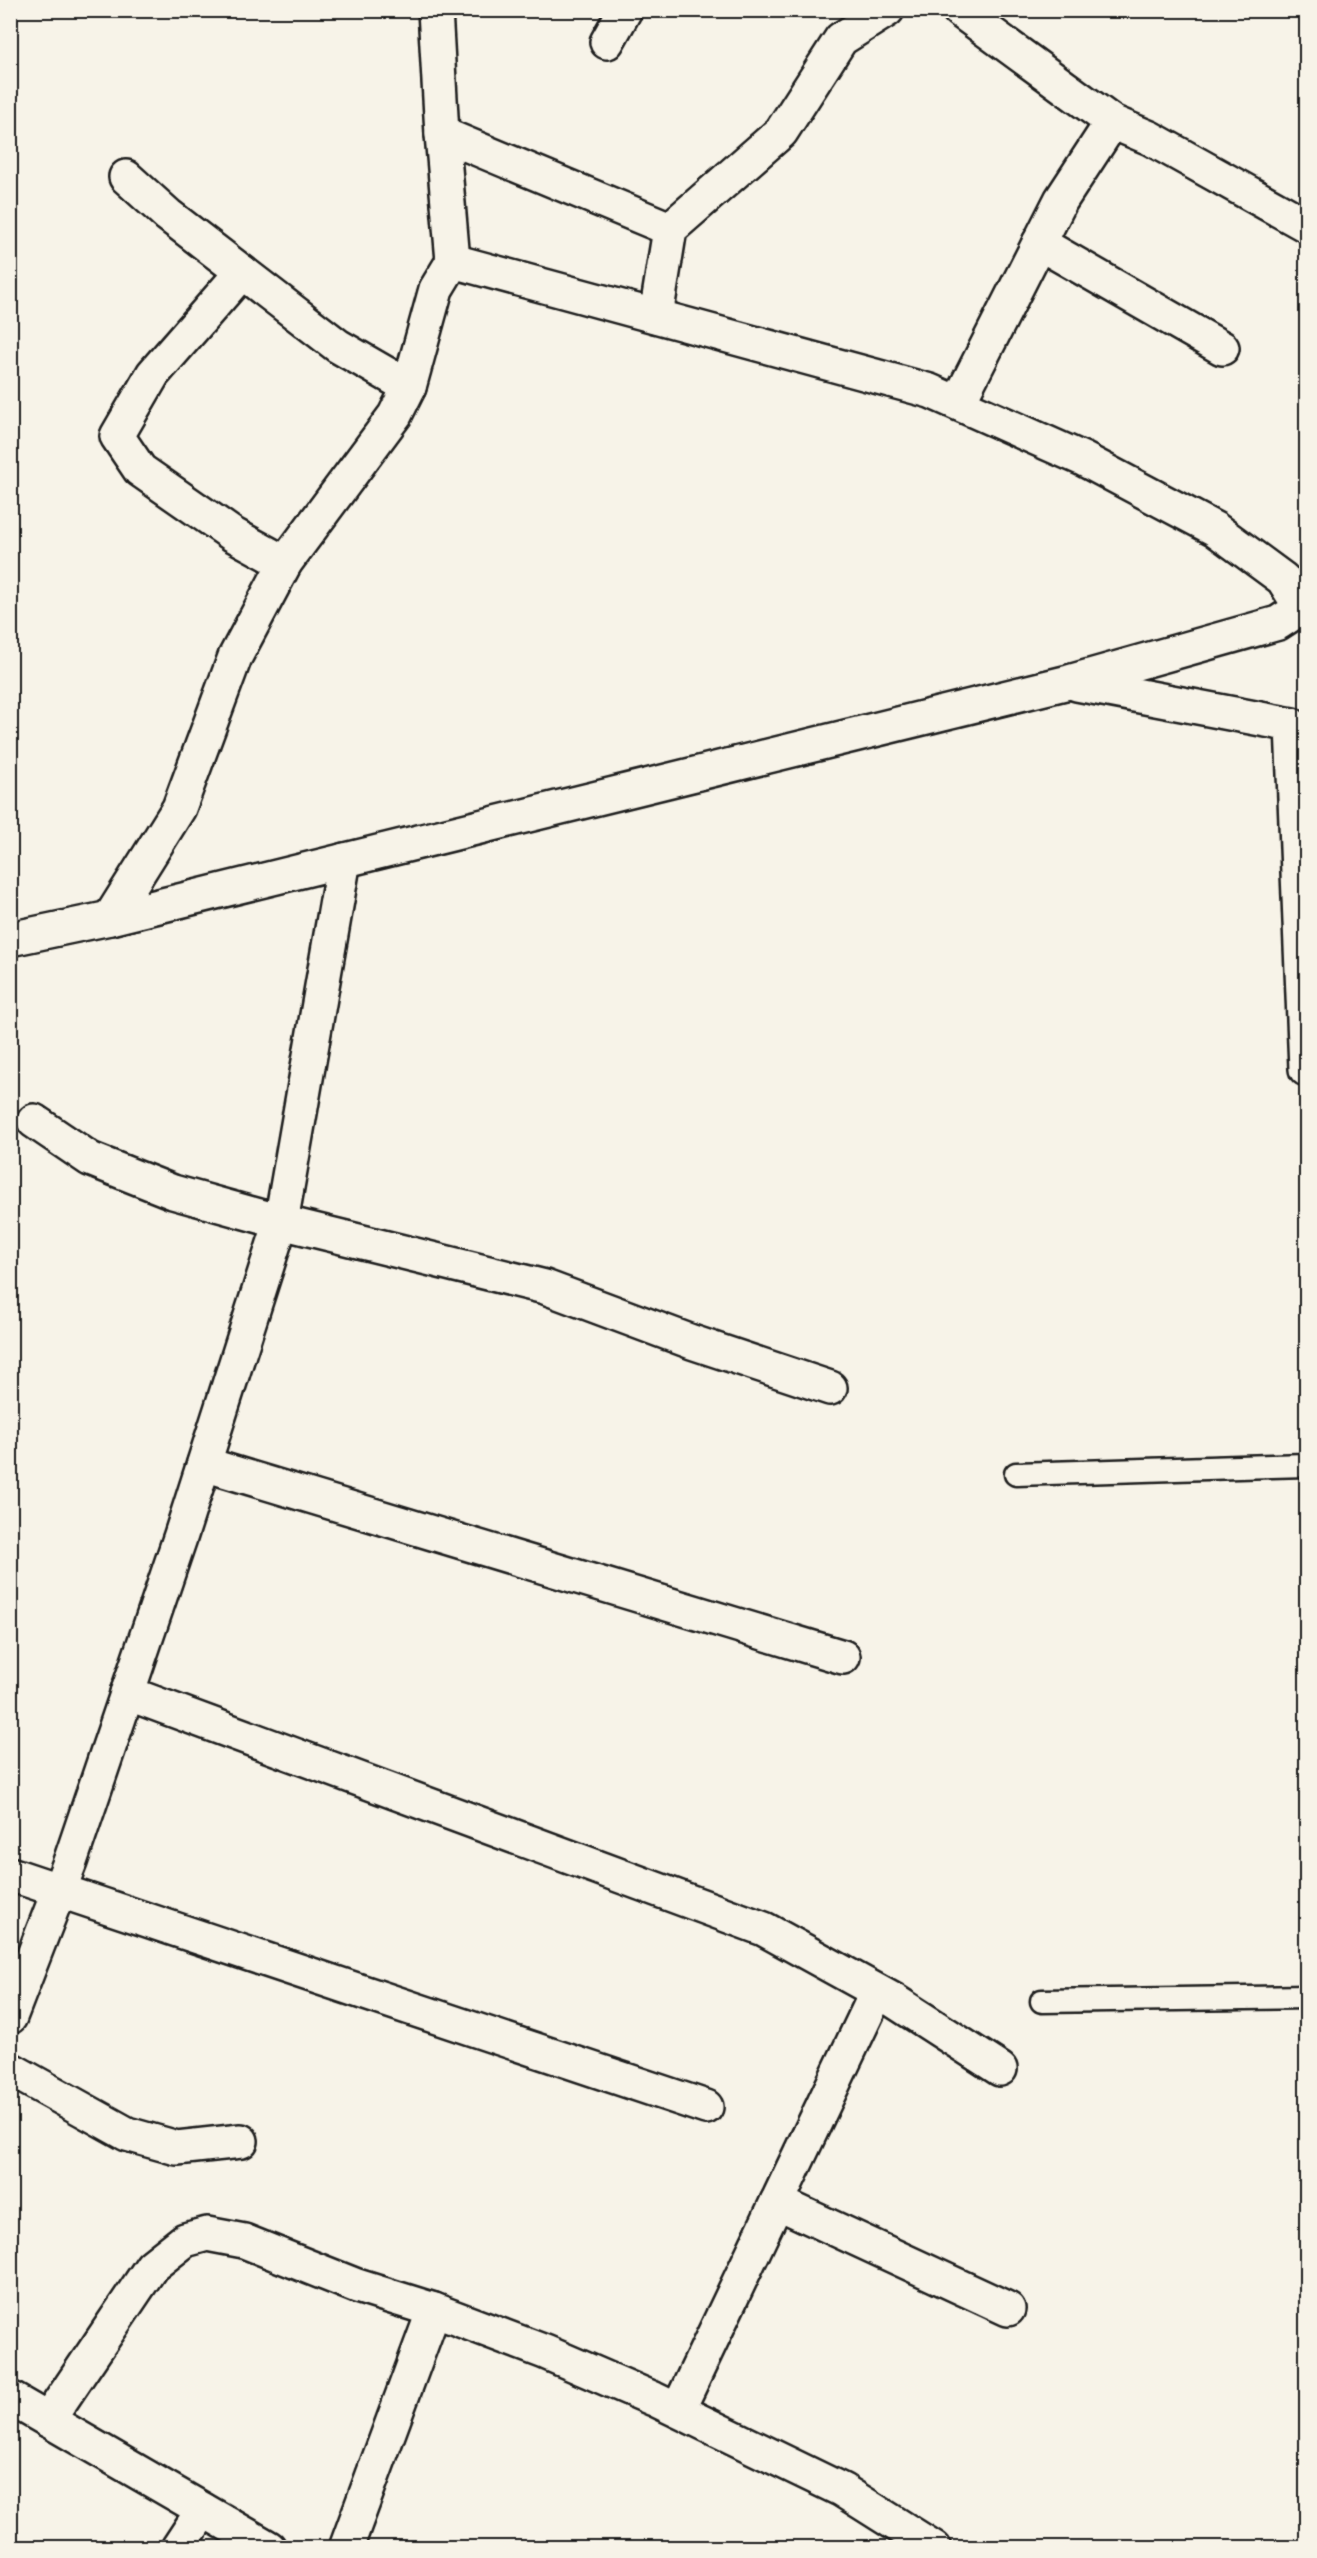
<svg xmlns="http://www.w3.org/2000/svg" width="1317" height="2558" font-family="'Balsamiq Sans',sans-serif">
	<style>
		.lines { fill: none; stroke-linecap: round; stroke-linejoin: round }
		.service-casing { stroke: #1c1c1c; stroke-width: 27 }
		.minor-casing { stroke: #1c1c1c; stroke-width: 38 }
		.service { stroke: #f7f3e8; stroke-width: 22 }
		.minor { stroke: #f7f3e8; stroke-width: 33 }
	</style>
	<rect width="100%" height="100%" fill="#f7f3e8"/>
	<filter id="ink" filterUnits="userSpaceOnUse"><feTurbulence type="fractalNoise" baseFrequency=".0167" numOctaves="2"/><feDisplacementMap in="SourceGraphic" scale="12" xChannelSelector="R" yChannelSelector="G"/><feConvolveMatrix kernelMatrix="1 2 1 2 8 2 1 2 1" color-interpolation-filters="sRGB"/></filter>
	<g filter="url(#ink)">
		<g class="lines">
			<defs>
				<g id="service">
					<polyline points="1016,1474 1306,1465"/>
					<polyline points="1042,2001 1306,1997"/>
				</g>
				<g id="minor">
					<polyline points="959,10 1112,122 1150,138 1306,225"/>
					<polyline points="607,42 625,10"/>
					<polyline points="442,134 670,229"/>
					<polyline points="126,177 168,215 338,346 409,387"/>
					<polyline points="1039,243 1222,348"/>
					<polyline points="242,272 153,374 117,436 140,470 232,534 285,563"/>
					<polyline points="656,316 670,229 781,132 841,39 887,10"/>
					<polyline points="958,403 1061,200 1112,122"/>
					<polyline points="1077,684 1292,725 1306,1069"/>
					<polyline points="110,918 179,808 235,657 285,563 395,415 409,387 436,289 453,261 442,134 435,10"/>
					<polyline points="10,939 110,918 1069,682 1278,623 1301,608 1283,579 1215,529 1083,459 930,391 453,261"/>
					<polyline points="34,1121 90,1159 173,1192 281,1222 545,1287 692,1342 830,1388"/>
					<polyline points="204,1464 843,1657"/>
					<polyline points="127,1693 764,1929 893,2000 1000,2069"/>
					<polyline points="10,1874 706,2107"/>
					<polyline points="10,2017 70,1862 181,1535 281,1222 344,860"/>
					<polyline points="10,2069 127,2134 177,2148 241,2141"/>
					<polyline points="777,2202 1008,2309"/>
					<polyline points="10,2398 269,2548"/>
					<polyline points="678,2410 877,1992"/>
					<polyline points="48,2420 152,2266 185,2240 207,2234 244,2241 357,2286 434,2310 545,2352 654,2399 842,2490 934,2548"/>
					<polyline points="178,2548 203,2510"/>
					<polyline points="346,2548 434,2310"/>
				</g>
			</defs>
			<use href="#service" class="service-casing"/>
			<use href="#minor" class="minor-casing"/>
			<use href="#service" class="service"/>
			<use href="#minor" class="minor"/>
		</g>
	</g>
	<rect width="1317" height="2558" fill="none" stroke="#f7f3e8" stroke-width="36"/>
	<rect x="18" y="18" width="1281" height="2522" fill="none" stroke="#1c1c1c" stroke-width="2" filter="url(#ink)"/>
</svg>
